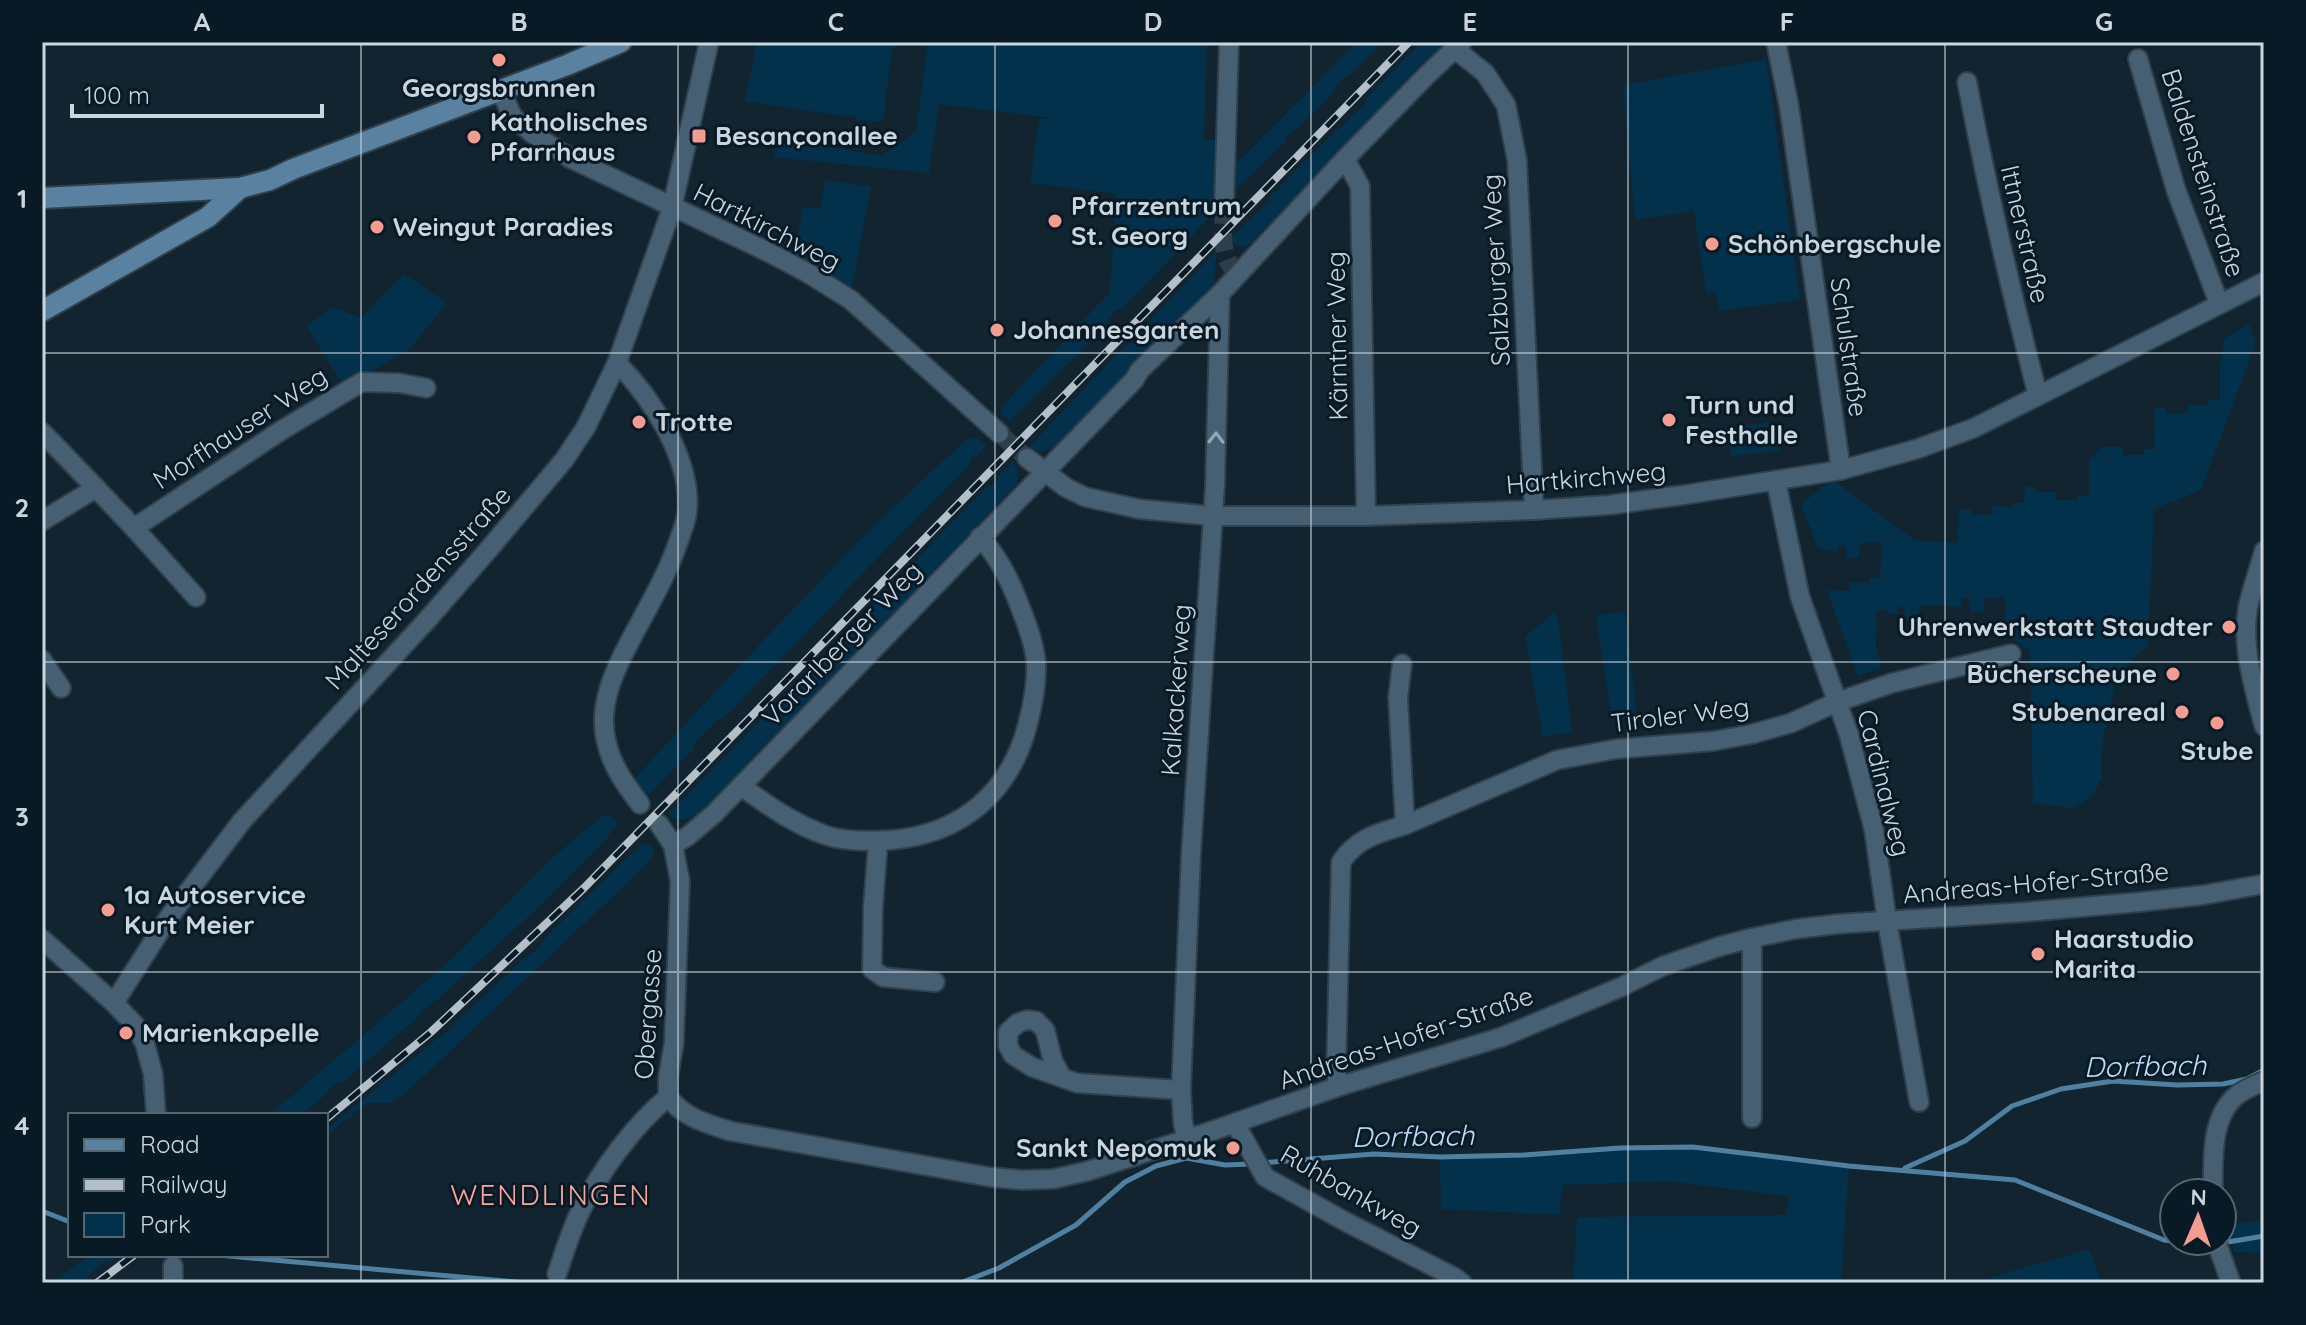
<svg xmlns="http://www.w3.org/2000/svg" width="2306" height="1325" font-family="Quicksand,sans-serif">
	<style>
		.green { fill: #03304b }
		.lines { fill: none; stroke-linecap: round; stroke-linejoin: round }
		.stream { stroke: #5080a0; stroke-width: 5 }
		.street-tunnel { stroke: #2e3f4b; stroke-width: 18; stroke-dasharray: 18 9; stroke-linecap: butt }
		.street-casing { stroke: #30404d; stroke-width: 22 }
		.secondary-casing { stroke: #30404d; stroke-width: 24 }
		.street { stroke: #475f72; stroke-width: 18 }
		.secondary { stroke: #5a819f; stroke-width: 20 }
		.rail-casing { stroke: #b3bfc9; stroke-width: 8 }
		.rail { stroke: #091a27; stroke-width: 5; stroke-dasharray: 15; stroke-linecap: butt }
		.oneway { stroke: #96a6b3 }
		.grid { fill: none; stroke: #cad5de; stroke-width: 2; stroke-opacity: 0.55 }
		.poi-dot { fill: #f59c90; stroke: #091a27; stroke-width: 3 }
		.labels { text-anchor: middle; stroke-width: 6; stroke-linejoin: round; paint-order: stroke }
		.poi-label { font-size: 26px; font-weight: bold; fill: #cad5de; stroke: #091a27; text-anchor: start }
		.street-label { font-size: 26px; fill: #cad5de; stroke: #091a27 }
		.water-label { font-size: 28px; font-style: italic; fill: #bddef8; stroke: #091a27 }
		.neighbourhood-label { font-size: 28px; letter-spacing: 2px; fill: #faa79c; stroke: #091a27 }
		.neatline { fill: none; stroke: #cad5de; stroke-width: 3 }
		.grid-label { font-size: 26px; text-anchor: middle; font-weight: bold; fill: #cad5de }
	</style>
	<rect width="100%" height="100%" fill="#132431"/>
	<g class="green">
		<polygon points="767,42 902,42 892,49 887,89 885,91 884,100 886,101 883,122 857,120 857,117 846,115 842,116 745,101 756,46"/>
		<polygon points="928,42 1207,42 1204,140 1215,140 1215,212 1122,309 1116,310 1097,335 1010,421 1003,415 1001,409 1006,402 1109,293 1110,285 1117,194 1030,183 1039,119 1052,118 939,104 929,173 773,157 779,139 799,145 800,142 814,144 814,147 819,148 820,145 882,156 916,132"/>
		<path d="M1357,42H1383L1350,75C1341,79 1336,84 1333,93L1298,128L1285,137V142L1248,179L1240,184L1233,195V167Z"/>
		<path d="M1422,42H1450L1252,243L1245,247L1237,246L1233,242V235L1270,201L1271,196C1302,164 1333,133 1366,103L1367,98Z"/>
		<polygon points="1766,59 1800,300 1719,311 1715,292 1706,293 1694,211 1635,220 1623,85"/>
		<polygon points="825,180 871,187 851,292 794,255 803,207 820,209"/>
		<polygon points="1217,250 1214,285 1055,447 1040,452 1029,447 1126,345 1132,343 1141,335 1141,330"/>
		<polygon points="404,274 447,303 408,351 344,386 306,326 332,307 361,318"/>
		<path d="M2249,324L2256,342L2201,490L2154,509L2148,646C2140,653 2126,663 2121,673C2111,690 2097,760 2102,778L2092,797L2072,808L2033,803L2030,651L2005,633V597L1984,599L1983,613L1970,612V598H1961V607H1953V605H1919V619H1905L1904,607H1898V614L1889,613L1888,610H1877L1876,647L1882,667L1858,676L1827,590L1849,591L1850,582L1869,583L1870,578H1880L1882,542L1860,543L1859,558H1846V545H1839L1838,552L1818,548L1801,504L1833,480L1914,540L1957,543L1959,509H1971V514L1992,515V506L2013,507L2014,503H2024L2025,487H2035V492H2056V500H2078V496H2089V460L2101,447H2123V455H2144V449H2154L2155,408H2166V413L2187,414L2188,405H2208L2209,400H2220V364L2224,339Z"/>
		<polygon points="1775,422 1779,451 1731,456 1728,428"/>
		<path d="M972,438L981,441L986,446L977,456H973L967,468L840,596L837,601L723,719L720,717L694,743L693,750L647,797L635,785V778C743,663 847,546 965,441Z"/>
		<path d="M1014,461L1017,471V484L707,807C694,817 683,825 668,815L858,620L872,608L874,603L988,486L994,485L999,476Z"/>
		<polygon points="1555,612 1558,620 1572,732 1543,737 1525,637"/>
		<polygon points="1625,612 1637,717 1612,721 1596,615"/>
		<polygon points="603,815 609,815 619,825 613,829 607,838 529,916 438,999 422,1010 419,1016 343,1082 336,1083 324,1096 301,1115 271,1115 279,1105 292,1096 451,960 552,858"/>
		<polygon points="639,844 650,845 654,849 652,858 645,866 408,1091 390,1103 367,1103 326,1136 326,1130 438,1038 451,1029 456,1022 528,955 536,951 547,936 626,858 638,850"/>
		<path d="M1693,1147L1849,1166L1841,1283H1573L1577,1217L1786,1215L1789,1196L1668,1181L1563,1185L1559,1215L1441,1209L1440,1157C1524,1154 1609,1148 1693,1147Z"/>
		<polygon points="2264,1220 2264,1253 2234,1252 2230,1225"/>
		<polygon points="2089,1249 2102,1283 1971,1283"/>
		<polygon points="91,1255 119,1255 110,1262 103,1262 81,1283 52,1283"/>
	</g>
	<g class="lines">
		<g class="stream">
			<polyline points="1260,1163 1374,1154 1440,1157 1524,1155 1620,1148 1693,1147 1849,1166 2015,1180 2164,1240 2212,1245"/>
			<polyline points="1905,1168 1965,1141 2012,1106 2061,1089 2113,1081 2177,1085 2223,1084 2247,1079 2264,1070"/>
			<polyline points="42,1211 70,1222"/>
			<polyline points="2222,1243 2264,1236"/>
			<polyline points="219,1255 526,1283"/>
			<polyline points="960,1283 999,1268 1076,1225 1125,1182 1156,1166 1186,1158 1225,1165 1250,1164"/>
		</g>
		<g class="street-tunnel">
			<path d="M1224,206C1224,229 1218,258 1238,274"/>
			<polyline points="999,433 1027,458"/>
		</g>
		<defs>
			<g id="street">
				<polyline points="1776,42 1789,106 1841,470"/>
				<polyline points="1455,49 1485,73 1506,105 1517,160 1534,510"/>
				<polyline points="2138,59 2176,190 2219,303"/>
				<path d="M1967,82C1987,188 2011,292 2038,396"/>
				<polyline points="500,90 513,117 533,134 570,158 764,250 806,272 851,300 999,433"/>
				<polyline points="1345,159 1360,186 1366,516"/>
				<polyline points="1224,206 1229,42"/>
				<path d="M617,363C652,398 693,461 687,513C686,521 683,529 680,537C668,574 648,607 630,641C614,671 598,706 606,740C611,765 625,784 640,804"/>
				<polyline points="42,432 96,488"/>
				<polyline points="1027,458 1065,487 1085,497 1139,509 1213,516 1366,516 1534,510 1609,505 1683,495 1841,470 1917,449 1974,428 2264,282"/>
				<polyline points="1776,481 1800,597 1849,735 1874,830 1887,921 1919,1102"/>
				<polyline points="42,521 96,488 134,528"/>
				<path d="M2264,551C2259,570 2252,588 2248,607C2241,647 2254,687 2264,726"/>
				<polyline points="196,597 134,528 282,430 362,382 399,383 426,388"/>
				<polyline points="42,660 61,688"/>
				<polyline points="1402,664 1398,697 1405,825 1557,760 1616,749 1714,741 1752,734 1791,723 1837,702 1892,683 2011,654"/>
				<path d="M741,786C767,805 794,824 825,835C846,842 870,841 891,840C963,834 1011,791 1028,723C1033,704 1037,683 1036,663C1034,640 1025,620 1017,599C1008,576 997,555 980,537"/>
				<polyline points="659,824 673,845 680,881 674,1043 668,1077 668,1097"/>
				<polyline points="878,841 873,908 872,969 883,977 935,982"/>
				<polyline points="673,845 688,836 714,814 1134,380 1140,370 1220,294 1345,159 1428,74 1462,42"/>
				<polyline points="42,939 114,1003 135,1025 145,1044 153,1074 156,1115"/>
				<polyline points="114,1003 169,917 242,821 428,619 489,549 564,460 586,427 617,363 672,208 709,42"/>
				<polyline points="1061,1076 1053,1061 1045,1030 1036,1021 1027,1020 1018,1023 1008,1032 1008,1046 1013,1055 1032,1067 1077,1083 1181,1090"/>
				<path d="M1340,1086L1336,1074L1341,862C1357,838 1378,833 1405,825"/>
				<path d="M668,1097C685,1118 705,1123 730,1131L990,1177L1022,1180L1053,1179L1088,1171L1209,1132L1340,1086L1502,1037L1621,987L1663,966L1721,946L1752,938L1796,929L1837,924L2025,912L2140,902L2203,895L2264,884"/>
				<polyline points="1752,1118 1752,938"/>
				<polyline points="1235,1123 1265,1177 1348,1223 1454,1277 1462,1283"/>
				<polyline points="1187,1139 1183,1123 1181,1090 1191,854 1215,485 1220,294"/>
				<path d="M2213,1193C2213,1162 2210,1118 2236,1096C2244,1089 2255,1085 2264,1081"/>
				<polyline points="2216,1241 2231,1283"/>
				<polyline points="173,1266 173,1283"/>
				<path d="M557,1274C564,1253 571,1230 581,1210C600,1171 635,1124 668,1097"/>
			</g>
			<g id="secondary">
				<polyline points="42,198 240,188"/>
				<polyline points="42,311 208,217 240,188 270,180 293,169 567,65 621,42"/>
			</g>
		</defs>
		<use href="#street" class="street-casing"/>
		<use href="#secondary" class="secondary-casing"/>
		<use href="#street" class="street"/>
		<use href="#secondary" class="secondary"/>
		<defs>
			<g id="rail">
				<polyline points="326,1119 431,1032 583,889 1409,42"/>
				<polyline points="97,1283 134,1255"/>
			</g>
		</defs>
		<use href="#rail" class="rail-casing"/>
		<use href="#rail" class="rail"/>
	</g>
	<defs><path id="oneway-chevron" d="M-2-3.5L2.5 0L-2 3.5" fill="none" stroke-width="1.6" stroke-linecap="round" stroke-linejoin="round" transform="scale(2)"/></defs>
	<use class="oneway" href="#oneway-chevron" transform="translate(1216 438) rotate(-89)"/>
	<path class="grid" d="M361,42V1283M678,42V1283M995,42V1283M1311,42V1283M1628,42V1283M1945,42V1283M42,353H2264M42,662H2264M42,972H2264"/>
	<g class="poi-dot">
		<circle cx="499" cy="60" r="8"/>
		<rect x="691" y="128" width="16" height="16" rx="4"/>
		<circle cx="474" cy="137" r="8"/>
		<circle cx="1055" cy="221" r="8"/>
		<circle cx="377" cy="227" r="8"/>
		<circle cx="1712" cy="244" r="8"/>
		<circle cx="997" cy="330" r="8"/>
		<circle cx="1669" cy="420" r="8"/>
		<circle cx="639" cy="422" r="8"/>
		<circle cx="2229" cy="627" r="8"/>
		<circle cx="2173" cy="674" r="8"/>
		<circle cx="2182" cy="712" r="8"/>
		<circle cx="2217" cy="723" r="8"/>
		<circle cx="108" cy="910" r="8"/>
		<circle cx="2038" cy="954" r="8"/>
		<circle cx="126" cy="1033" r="8"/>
		<circle cx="1233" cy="1148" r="8"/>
	</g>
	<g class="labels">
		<g class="poi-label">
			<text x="499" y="97" text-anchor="middle">Georgsbrunnen</text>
			<text x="490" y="131">Katholisches<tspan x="490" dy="30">Pfarrhaus</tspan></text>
			<text x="715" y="145">Besançonallee</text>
			<text x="1071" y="215">Pfarrzentrum<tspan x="1071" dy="30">St. Georg</tspan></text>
			<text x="393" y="236">Weingut Paradies</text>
			<text x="1728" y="253">Schönbergschule</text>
			<text x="1013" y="339">Johannesgarten</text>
			<text x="1685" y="414">Turn und<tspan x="1685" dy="30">Festhalle</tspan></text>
			<text x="655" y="431">Trotte</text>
			<text x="2213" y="636" text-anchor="end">Uhrenwerkstatt Staudter</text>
			<text x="2157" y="683" text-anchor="end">Bücherscheune</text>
			<text x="2166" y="721" text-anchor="end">Stubenareal</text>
			<text x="2217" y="760" text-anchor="middle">Stube</text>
			<text x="124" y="904">1a Autoservice<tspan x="124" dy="30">Kurt Meier</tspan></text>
			<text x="2054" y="948">Haarstudio<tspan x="2054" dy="30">Marita</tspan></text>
			<text x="142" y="1042">Marienkapelle</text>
			<text x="1217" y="1157" text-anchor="end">Sankt Nepomuk</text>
		</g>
		<g class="street-label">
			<text transform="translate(2203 173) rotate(72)" y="9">Baldensteinstraße</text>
			<text transform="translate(767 227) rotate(27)" y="9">Hartkirchweg</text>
			<text transform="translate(2025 234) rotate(77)" y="9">Ittnerstraße</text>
			<text transform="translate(1496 270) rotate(-93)" y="9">Salzburger Weg</text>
			<text transform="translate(1337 336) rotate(-91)" y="9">Kärntner Weg</text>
			<text transform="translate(1849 347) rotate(82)" y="9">Schulstraße</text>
			<text transform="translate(240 428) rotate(-33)" y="9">Morfhauser Weg</text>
			<text transform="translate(1586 478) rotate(-5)" y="9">Hartkirchweg</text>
			<text transform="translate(418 588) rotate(-48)" y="9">Malteserordensstraße</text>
			<text transform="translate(842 644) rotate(-46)" y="9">Vorarlberger Weg</text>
			<text transform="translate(1176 690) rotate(-86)" y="9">Kalkackerweg</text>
			<text transform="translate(1680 715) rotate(-7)" y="9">Tiroler Weg</text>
			<text transform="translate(1884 783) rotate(76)" y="9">Cardinalweg</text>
			<text transform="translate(2036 883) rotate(-5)" y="9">Andreas-Hofer-Straße</text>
			<text transform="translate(648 1014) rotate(-86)" y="9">Obergasse</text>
			<text transform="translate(1406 1038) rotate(-19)" y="9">Andreas-Hofer-Straße</text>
			<text transform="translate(1351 1191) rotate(30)" y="9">Ruhbankweg</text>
		</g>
		<g class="water-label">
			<text transform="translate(2145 1066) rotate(-1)" y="10">Dorfbach</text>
			<text transform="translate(1413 1136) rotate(-1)" y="10">Dorfbach</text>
		</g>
		<g class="neighbourhood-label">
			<text x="551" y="1205">WENDLINGEN</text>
		</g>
	</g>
	<rect width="2306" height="1325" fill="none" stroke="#091a27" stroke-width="88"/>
	<rect x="68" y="1113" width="260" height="144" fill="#091a27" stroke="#566570" stroke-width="2"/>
	<rect x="84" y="1139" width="40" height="12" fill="#5a819f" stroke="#566570" stroke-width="2"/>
	<text x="140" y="1153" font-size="24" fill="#cad5de">Road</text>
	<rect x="84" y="1179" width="40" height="12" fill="#b3bfc9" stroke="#566570" stroke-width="2"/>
	<text x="140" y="1193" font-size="24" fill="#cad5de">Railway</text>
	<rect x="84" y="1213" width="40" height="24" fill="#03304b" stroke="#566570" stroke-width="2"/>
	<text x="140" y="1233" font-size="24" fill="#cad5de">Park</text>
	<g transform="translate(2198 1217) rotate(2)"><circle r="38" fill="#091a27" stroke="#566570" stroke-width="2"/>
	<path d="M0-6L14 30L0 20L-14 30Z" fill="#f59c90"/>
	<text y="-12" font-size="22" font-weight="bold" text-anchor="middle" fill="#cad5de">N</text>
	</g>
	<path d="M72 104v12h250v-12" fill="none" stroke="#cad5de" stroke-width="4"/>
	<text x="84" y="104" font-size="24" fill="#cad5de" stroke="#091a27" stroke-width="6" paint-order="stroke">100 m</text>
	<rect x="44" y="44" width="2218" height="1237" class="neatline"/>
	<g class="grid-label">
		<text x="202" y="31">A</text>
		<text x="519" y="31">B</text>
		<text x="836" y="31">C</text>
		<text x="1153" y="31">D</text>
		<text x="1470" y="31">E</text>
		<text x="1787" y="31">F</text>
		<text x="2104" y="31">G</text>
		<text x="22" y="208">1</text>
		<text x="22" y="517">2</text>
		<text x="22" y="826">3</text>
		<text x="22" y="1135">4</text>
	</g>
</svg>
